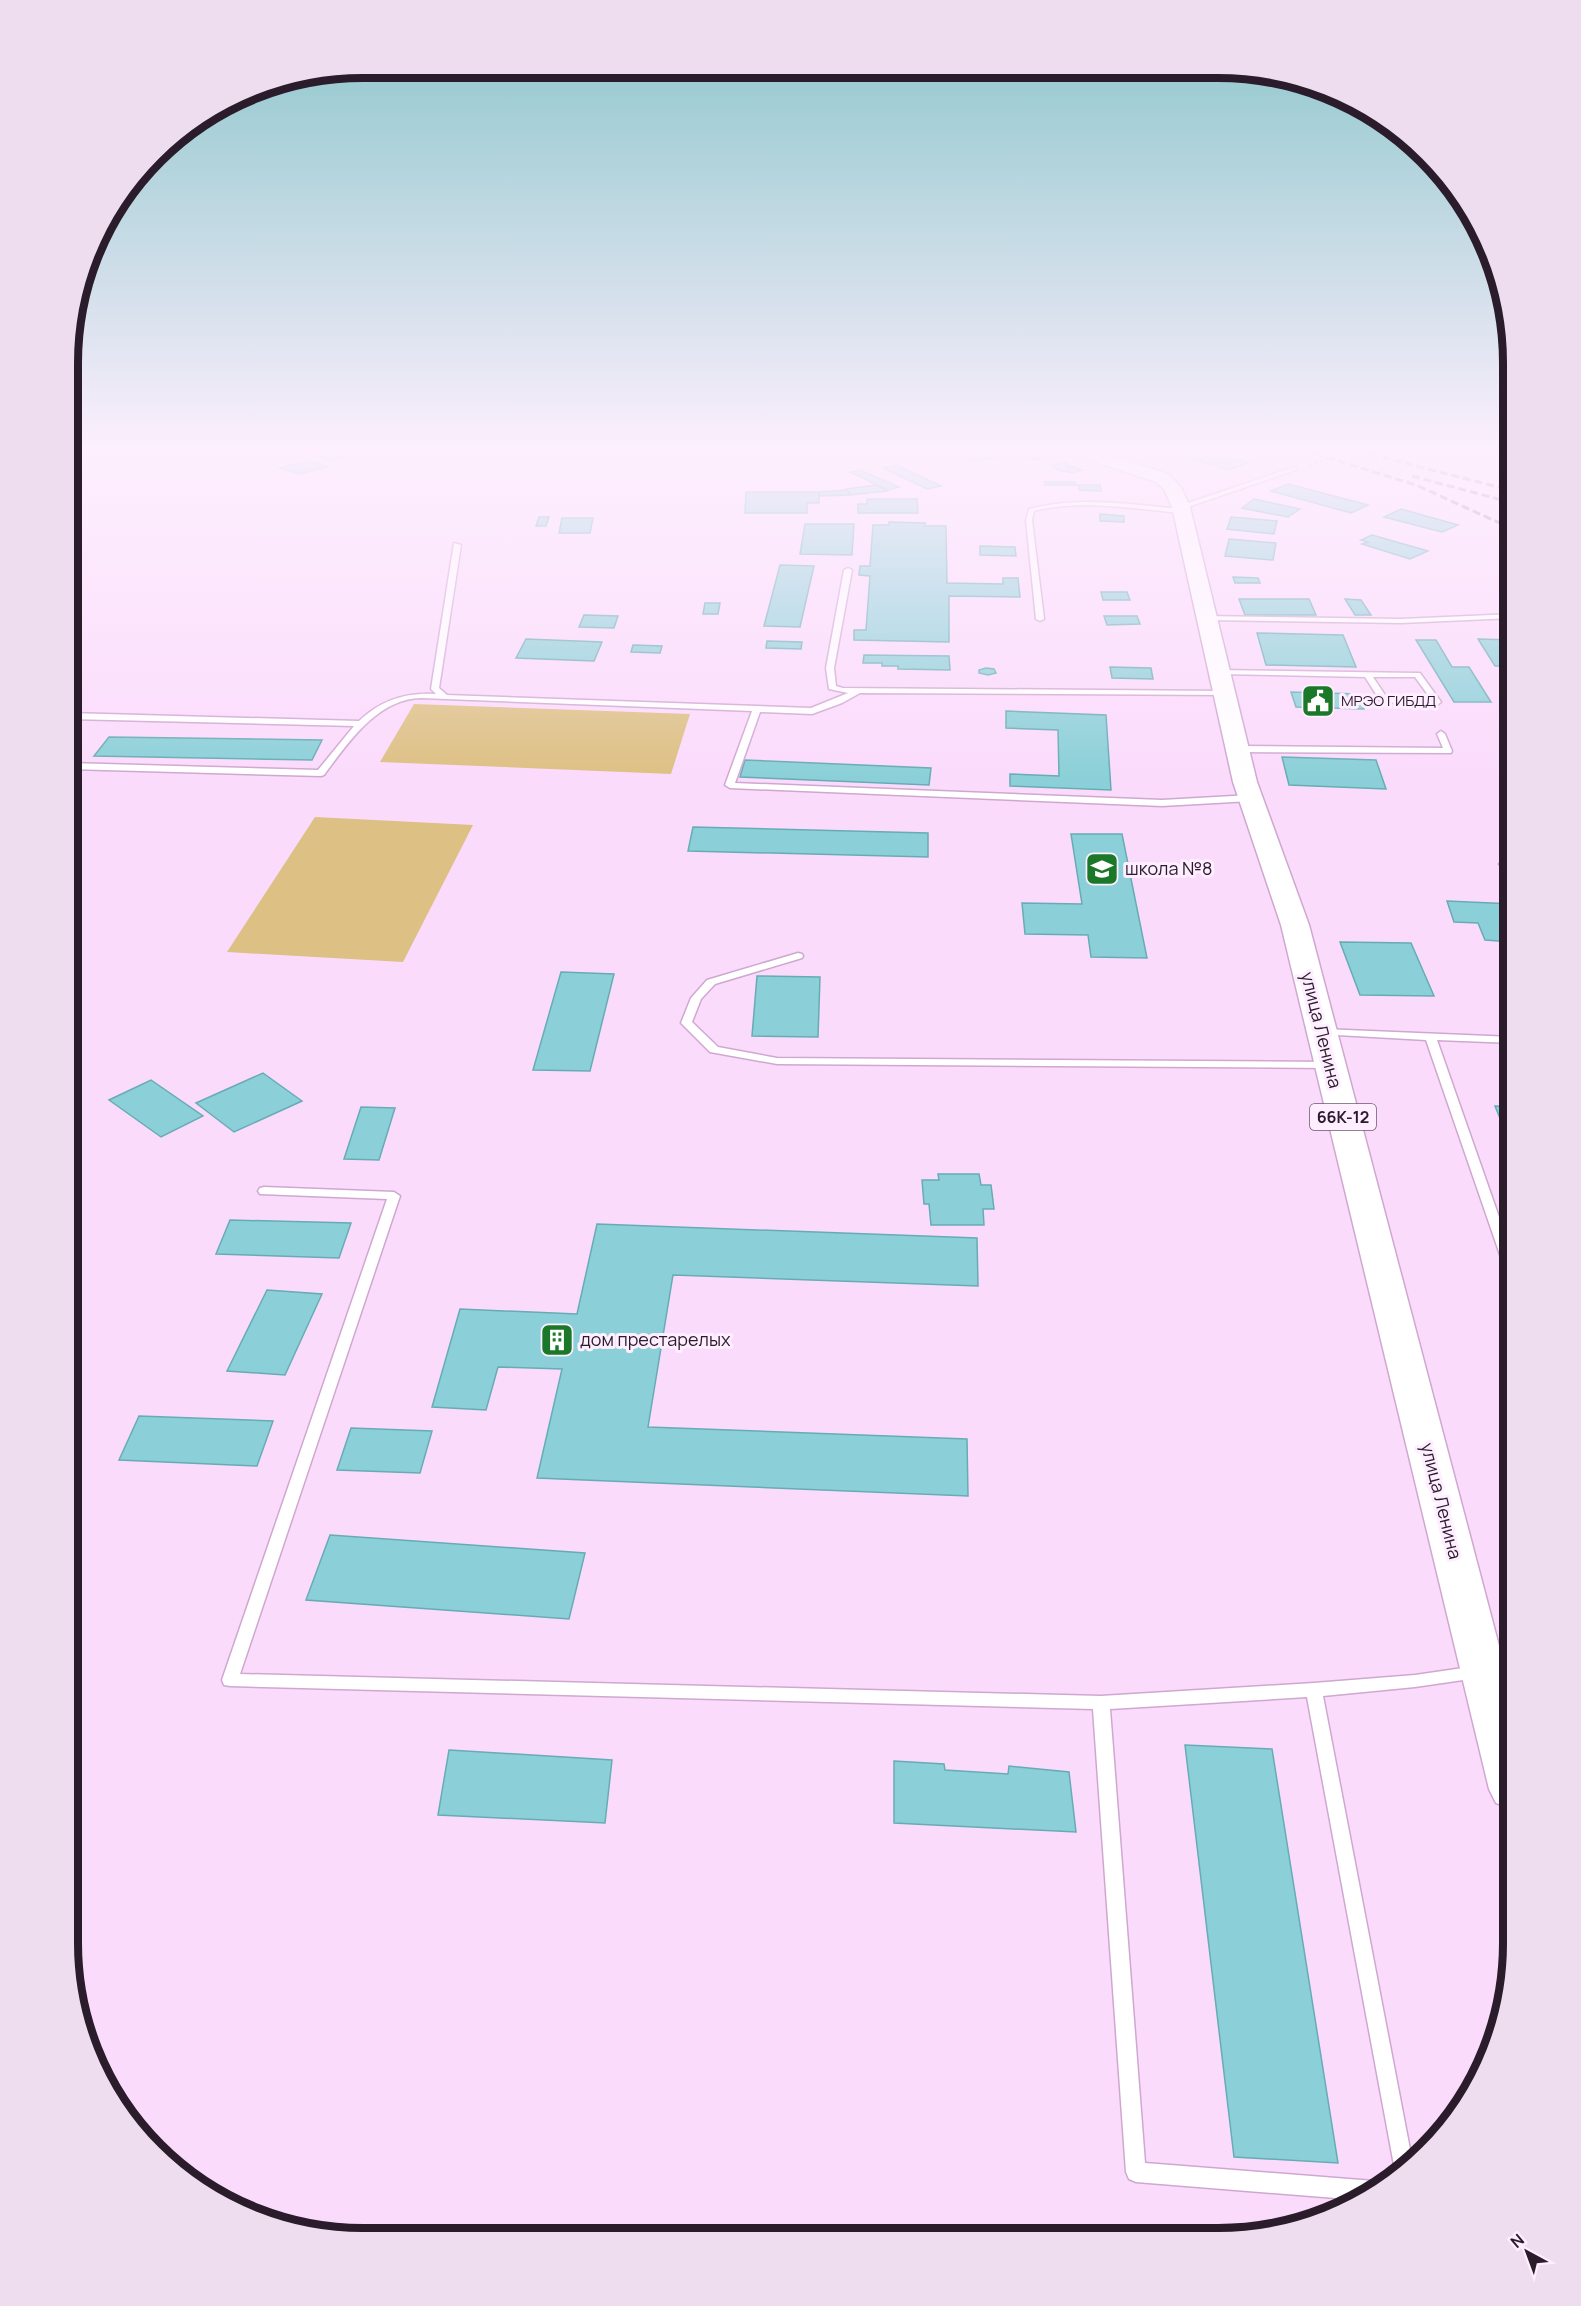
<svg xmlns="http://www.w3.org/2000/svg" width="1581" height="2306" font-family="Manrope,sans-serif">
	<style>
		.green { fill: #ddc083 }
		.building { fill: #8bd0d8; stroke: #67acb4; stroke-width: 1.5 }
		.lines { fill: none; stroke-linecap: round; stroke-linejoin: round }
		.lane-casing { stroke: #cfa8d0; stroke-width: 3 }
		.primary-casing { stroke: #cfa8d0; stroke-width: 3 }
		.path { stroke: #ae94af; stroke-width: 2; stroke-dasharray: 3 3; stroke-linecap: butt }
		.lane { fill: #fff; fill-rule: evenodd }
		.primary { fill: #fff; fill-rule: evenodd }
		.rail { stroke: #977f98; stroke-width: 3; stroke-dasharray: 8 4; stroke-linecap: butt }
		.labels { text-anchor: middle; stroke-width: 6; stroke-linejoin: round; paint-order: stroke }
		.far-poi-label { font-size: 15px; fill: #2a1c2b; stroke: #feeeff; text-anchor: start }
		.shield { fill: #feeeff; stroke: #6a5b6b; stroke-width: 1.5 }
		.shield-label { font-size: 16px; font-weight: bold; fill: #2a1c2b }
		.poi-label { font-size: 18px; fill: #2a1c2b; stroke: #feeeff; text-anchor: start }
		.street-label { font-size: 18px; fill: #2a1c2b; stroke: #feeeff }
		.rim { fill: none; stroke: #2a1c2b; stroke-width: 8 }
	</style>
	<rect width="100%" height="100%" fill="#fbdbfc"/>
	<g class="green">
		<polygon points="414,704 690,714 671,774 380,762"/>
		<polygon points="315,817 473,825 403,962 227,952"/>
	</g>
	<g class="building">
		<polygon points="326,454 354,454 330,461 319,456"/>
		<polygon points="966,454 995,454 1000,457 973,461 964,456 967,455"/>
		<polygon points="1018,454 1040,454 1046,457 1034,460"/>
		<polygon points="1183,454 1218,454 1248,463 1228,470 1180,455"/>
		<polygon points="311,461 327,467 301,474 279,468"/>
		<polygon points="1063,462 1069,464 1067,465 1082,470 1073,473 1057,470 1052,466"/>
		<polygon points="896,465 941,486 927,489 883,468"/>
		<polygon points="860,470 899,487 888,490 850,472"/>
		<polygon points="1044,482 1075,482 1076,485 1045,485"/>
		<polygon points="1288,484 1368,505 1351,513 1271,491"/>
		<polygon points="876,485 887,491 850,495 846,489"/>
		<polygon points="1078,485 1100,485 1101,491 1079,490"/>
		<polygon points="847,490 850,495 819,496 819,492"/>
		<polygon points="746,492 819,492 819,503 807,503 807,513 745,513"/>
		<polygon points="867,499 917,499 918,513 858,513 858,504 867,504"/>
		<polygon points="1254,499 1300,509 1288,517 1242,508"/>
		<polygon points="1401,509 1458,525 1442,532 1384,517"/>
		<polygon points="1100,514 1124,516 1124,522 1100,521"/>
		<polygon points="539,517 549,517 546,526 536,526"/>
		<polygon points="1231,517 1277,521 1274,534 1227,529"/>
		<polygon points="562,518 593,518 590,533 559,533"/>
		<polygon points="889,522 925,523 925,526 946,526 947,583 1003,584 1003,578 1018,578 1020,597 949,596 949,642 854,640 854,630 866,630 870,576 859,575 860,566 870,566 873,525 889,525"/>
		<polygon points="805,524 854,524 852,555 800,554"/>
		<polygon points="1372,535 1428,551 1410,559 1362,544 1368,542 1361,540"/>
		<polygon points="1229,539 1276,543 1273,560 1225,556"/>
		<polygon points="980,546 1015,547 1016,556 980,555"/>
		<polygon points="780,565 814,566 800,627 764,626"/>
		<polygon points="1233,577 1258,578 1260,583 1235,583"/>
		<polygon points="1101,592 1127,592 1130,600 1103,600"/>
		<polygon points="1239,599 1309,599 1316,615 1245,615"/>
		<polygon points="1345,599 1361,600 1371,615 1355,615"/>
		<polygon points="705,603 720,603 718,614 703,614"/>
		<polygon points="584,615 618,616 614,628 579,627"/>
		<polygon points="1104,616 1137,616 1140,624 1107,625"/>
		<polygon points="1257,633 1343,635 1356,667 1266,665"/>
		<polygon points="526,639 602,642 594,661 516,658"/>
		<polygon points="1478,639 1513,640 1513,666 1495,666"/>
		<polygon points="1416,640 1436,640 1452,667 1469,667 1491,702 1454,702"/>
		<polygon points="767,641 802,642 801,649 766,648"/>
		<polygon points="633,645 662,646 660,653 631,652"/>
		<polygon points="864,655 949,656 950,670 898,669 898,666 882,666 882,663 863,663"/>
		<polygon points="1110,667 1151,668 1153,679 1112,678"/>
		<polygon points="986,668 994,669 996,673 988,675 979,673 979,670"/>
		<polygon points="1291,692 1358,694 1364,709 1296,707"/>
		<polygon points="1006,711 1106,715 1111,790 1010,786 1010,774 1059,776 1058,730 1006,728"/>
		<polygon points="109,737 322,740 312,760 94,756"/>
		<polygon points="1282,757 1376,760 1386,789 1289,785"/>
		<polygon points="745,760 931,768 929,785 740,777"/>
		<polygon points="693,827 928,833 928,857 688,851"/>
		<polygon points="1071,834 1122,834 1147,958 1091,957 1088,935 1025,934 1022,903 1082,904"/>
		<polygon points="1447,901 1513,904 1513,942 1485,940 1478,923 1454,922"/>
		<polygon points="1340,942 1411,943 1434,996 1360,995"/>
		<polygon points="561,972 614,974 590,1071 533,1070"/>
		<polygon points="757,976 820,977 818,1037 752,1036"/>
		<polygon points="263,1073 302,1101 234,1132 196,1103"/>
		<polygon points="151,1080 203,1116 161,1137 109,1100"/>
		<polygon points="1495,1106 1513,1107 1513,1150"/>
		<polygon points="361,1107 395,1108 379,1160 344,1159"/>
		<polygon points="938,1174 979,1174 981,1185 991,1185 994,1209 983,1209 984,1225 931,1225 929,1204 924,1204 922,1180 939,1180"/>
		<polygon points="230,1220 351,1223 339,1258 216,1254"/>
		<polygon points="597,1224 977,1238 978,1286 673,1275 648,1427 967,1439 968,1496 537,1478 562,1369 498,1367 486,1410 432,1407 460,1309 577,1314"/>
		<polygon points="267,1290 322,1294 285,1375 227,1371"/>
		<polygon points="139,1416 273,1421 257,1466 119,1460"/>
		<polygon points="351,1428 432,1431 420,1473 337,1470"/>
		<polygon points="330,1535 585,1553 569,1619 306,1600"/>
		<polygon points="1185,1745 1272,1749 1338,2163 1234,2157"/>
		<polygon points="449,1750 612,1760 605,1823 438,1815"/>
		<polygon points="894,1761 944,1764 945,1770 1008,1774 1009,1766 1069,1772 1076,1832 894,1823"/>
	</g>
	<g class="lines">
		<defs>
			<g id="lane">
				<path d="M1294,467L1297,469L1296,470L1182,509L1185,511L1182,513C1134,509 1081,499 1034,511L1032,520L1044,619L1040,621L1036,619L1026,520L1029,509C1078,496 1130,504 1180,509L1179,506Z"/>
				<path d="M454,543L461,545L439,688L447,695L811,708L848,693L829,689L826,668L844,570L848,568L852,570L834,668L836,686L843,688L1224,691L1228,693L1224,695L860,693L842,703L812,714L760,712L735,783L1162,800L1251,795L1256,798L1251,801L1162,806L730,788L725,785L752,711L421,698C377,699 348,743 324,775L321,776L69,769V763L318,770L354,726L69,719V713L359,721C381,700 406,692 436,694L431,689Z"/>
				<polygon points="1513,614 1513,618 1401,623 1205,620 1201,618 1205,616 1401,619"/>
				<path d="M1215,670L1417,673H1420L1441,702L1437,705L1381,702L1365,677L1218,674H1215ZM1373,677H1415L1431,699L1387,698Z"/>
				<polygon points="1441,731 1445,734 1452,751 1451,753 1239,752 1235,749 1239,746 1443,748 1437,734"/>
				<polygon points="1504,861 1513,861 1513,867 1501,866 1499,864"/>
				<polygon points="798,953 802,954 803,956 802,958 715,984 701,999 692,1022 718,1047 777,1058 1329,1062 1335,1065 1329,1068 777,1064 710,1052 681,1023 691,998 707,980"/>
				<polygon points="1323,1029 1513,1037 1513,1043 1437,1040 1513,1257 1513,1279 1507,1275 1426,1040 1319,1034 1317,1032"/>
				<polygon points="264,1187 394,1192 400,1196 240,1674 1101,1696 1314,1683 1415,1675 1477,1666 1483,1667 1485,1672 1483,1677 1477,1678 1415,1687 1323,1696 1413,2165 1396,2176 1307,1697 1110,1709 1145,2163 1374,2181 1381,2184 1382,2186 1361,2200 1136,2182 1129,2179 1126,2172 1093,1709 230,1686 224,1685 222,1680 387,1199 260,1194 258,1191 260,1188"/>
			</g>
			<polygon id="primary" points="1080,454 1107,454 1168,474 1181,487 1190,507 1257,782 1309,925 1513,1699 1513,1809 1496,1803 1489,1789 1281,925 1233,782 1172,507 1164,489 1156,482 1083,458"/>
		</defs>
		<use href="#lane" class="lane-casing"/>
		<use href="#primary" class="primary-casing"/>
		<polyline class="path" points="1309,465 1343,454"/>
		<use href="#lane" class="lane"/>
		<use href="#primary" class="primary"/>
		<g class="rail">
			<polyline points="1315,454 1416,485 1513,529"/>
			<polyline points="1370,454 1513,491"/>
			<polyline points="1412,476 1513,503"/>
		</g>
	</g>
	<linearGradient id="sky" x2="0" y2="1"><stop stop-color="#88c4c9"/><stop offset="0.58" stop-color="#fdeffe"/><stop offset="1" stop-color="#fdeffe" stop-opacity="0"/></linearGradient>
	<rect width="1581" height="777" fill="url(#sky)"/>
	<defs>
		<symbol id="civic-square" viewBox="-11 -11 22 22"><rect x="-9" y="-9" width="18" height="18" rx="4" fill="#1a7828" stroke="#feeeff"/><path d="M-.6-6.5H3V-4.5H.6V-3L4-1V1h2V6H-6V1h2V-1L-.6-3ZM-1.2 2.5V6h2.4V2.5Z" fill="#fff"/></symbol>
		<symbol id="school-square" viewBox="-11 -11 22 22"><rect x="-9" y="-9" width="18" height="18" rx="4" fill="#1a7828" stroke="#feeeff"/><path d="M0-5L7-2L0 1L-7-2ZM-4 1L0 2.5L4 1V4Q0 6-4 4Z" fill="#fff"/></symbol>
		<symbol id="building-square" viewBox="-11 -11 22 22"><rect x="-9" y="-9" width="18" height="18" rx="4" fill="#1a7828" stroke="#feeeff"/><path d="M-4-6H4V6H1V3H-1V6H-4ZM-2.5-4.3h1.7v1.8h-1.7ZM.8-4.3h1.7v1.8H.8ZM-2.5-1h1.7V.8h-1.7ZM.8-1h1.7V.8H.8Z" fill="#fff"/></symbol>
	</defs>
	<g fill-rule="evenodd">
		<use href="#civic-square" x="1299" y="682" width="38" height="38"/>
		<use href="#school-square" x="1083" y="850" width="38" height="38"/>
		<use href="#building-square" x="538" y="1321" width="38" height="38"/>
	</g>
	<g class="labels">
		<g class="far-poi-label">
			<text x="1341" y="706">МРЭО ГИБДД</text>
		</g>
		<rect class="shield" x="1310" y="1104" width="66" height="26" rx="4.5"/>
		<g class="shield-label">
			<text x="1343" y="1123">66К-12</text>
		</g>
		<g class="poi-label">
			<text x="1125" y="875">школа №8</text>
			<text x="580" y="1346">дом престарелых</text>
		</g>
		<g class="street-label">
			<text transform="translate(1321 1030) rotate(76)" y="6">улица Ленина</text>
			<text transform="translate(1441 1501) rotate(76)" y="6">улица Ленина</text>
		</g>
	</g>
	<path d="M0 0H1581V2306H0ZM363 78H1218A285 285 0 0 1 1503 363V1943A285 285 0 0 1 1218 2228H363A285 285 0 0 1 78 1943V363A285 285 0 0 1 363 78Z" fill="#edddee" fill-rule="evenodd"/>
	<path class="rim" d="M363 78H1218A285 285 0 0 1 1503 363V1943A285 285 0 0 1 1218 2228H363A285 285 0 0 1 78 1943V363A285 285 0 0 1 363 78Z"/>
	<g transform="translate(1527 2252) rotate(319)" stroke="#feeeff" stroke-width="4.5" paint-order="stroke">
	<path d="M0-4.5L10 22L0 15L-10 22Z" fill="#2a1c2b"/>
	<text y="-9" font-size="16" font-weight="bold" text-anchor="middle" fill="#2a1c2b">N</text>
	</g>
</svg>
